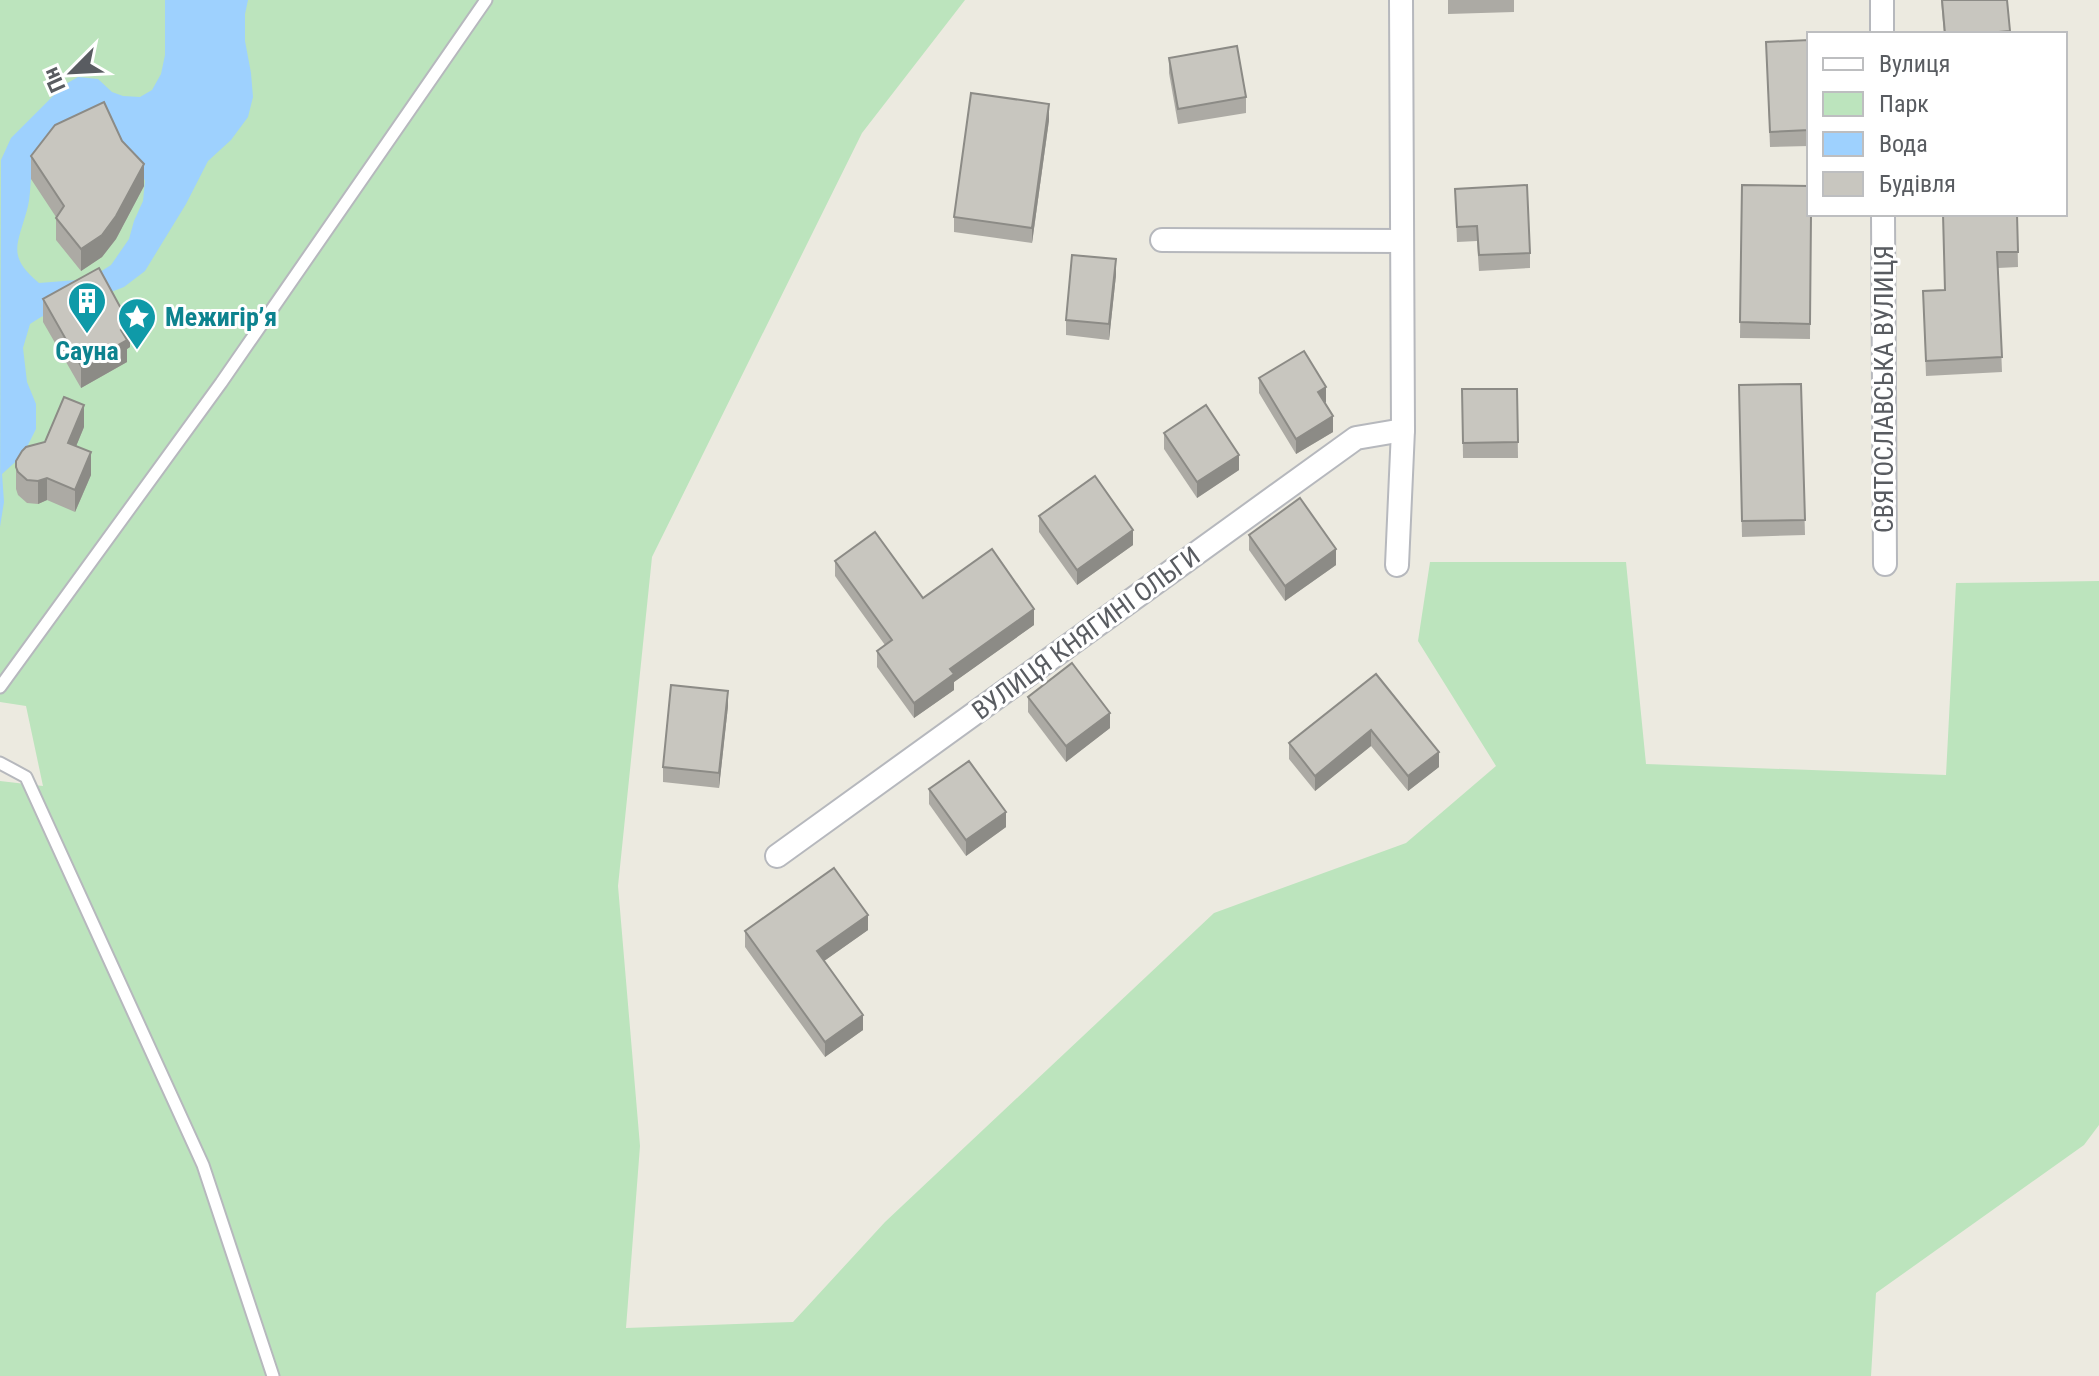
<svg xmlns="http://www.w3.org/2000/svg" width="2099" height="1376" font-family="'Roboto Condensed',sans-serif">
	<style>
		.green { fill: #bce4bd }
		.water { fill: #9ed1fe; fill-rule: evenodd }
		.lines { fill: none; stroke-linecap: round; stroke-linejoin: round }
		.lane-casing { stroke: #b6b8bd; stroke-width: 15 }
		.street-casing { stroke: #b6b8bd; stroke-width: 26 }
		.lane { stroke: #fff; stroke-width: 11 }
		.street { stroke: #fff; stroke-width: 22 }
		.wall { fill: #acaaa4 }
		.shaded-wall { fill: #8c8b86 }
		.building { fill: #c8c6bf; stroke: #8c8b86; stroke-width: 2 }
		.labels { text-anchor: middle; stroke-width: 6; stroke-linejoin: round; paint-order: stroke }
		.culture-label { font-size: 26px; font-weight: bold; fill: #0d838f; stroke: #fff; text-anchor: start }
		.street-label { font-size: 26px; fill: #595c61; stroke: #fff }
	</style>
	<rect width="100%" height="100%" fill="#eceae0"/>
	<polygon class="green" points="0,0 965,0 862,133 652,557 618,886 640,1146 626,1328 793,1322 885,1222 1214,913 1406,843 1496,766 1418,641 1430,562 1626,562 1646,764 1946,775 1956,583 2099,581 2099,1125 2084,1145 1876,1293 1871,1376 0,1376 0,781 43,786 26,706 0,702"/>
	<path class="water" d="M165,0H248L245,14V41L251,73L253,97L248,117L231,140L208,161L186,204L145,271L124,287L101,296L89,295L41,317L30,324L23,348L27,382L36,404V429L23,455L2,474L4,502L0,527L1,160L11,138L64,85L78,77L98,79L112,92L123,96L140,97L152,90L161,74L165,55ZM136,159L145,181L143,201L134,221L129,239L111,265L89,279L39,283C7,256 17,246 27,210C30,200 30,189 31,179Z"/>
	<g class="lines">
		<defs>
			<g id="lane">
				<polyline points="0,687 221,383 486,0"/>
				<polyline points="0,763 26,777 203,1165 273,1376"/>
			</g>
			<g id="street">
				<polyline points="1882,0 1882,34"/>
				<polyline points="1883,214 1885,564"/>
				<polyline points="1162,240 1402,241"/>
				<polyline points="1397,565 1403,430 1401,0"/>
				<polyline points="777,856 1356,438 1403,430"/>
			</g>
		</defs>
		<use href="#lane" class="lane-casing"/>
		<use href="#street" class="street-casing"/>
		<use href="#lane" class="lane"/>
		<use href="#street" class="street"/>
	</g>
	<g class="wall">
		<polygon points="1448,0 1514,0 1514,12 1448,14"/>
		<polygon points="1941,0 2007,0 2010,34 1944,34"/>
		<polygon points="1809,40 1809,146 1770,147 1766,42"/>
		<polygon points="1169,58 1246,97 1246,113 1178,124 1169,73"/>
		<polygon points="1049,120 1032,243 954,232 954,217"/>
		<polygon points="31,156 144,186 116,239 102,257 81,271 56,240 56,217 31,179"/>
		<polygon points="1742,185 1811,214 1810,339 1740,338"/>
		<polygon points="1455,189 1530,253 1530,268 1479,271 1477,241 1457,242"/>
		<polygon points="2017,214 2018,267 1998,268 2002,372 1926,376 1923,291 1945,290"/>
		<polygon points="1116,275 1109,340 1066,335 1066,320"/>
		<polygon points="43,299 130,347 127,349 127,362 81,388 43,322"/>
		<polygon points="1259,378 1326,402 1325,403 1333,432 1296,454 1259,393"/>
		<polygon points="1801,384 1805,535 1742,537 1739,385"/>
		<polygon points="1462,389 1517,389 1518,458 1463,458"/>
		<polygon points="84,427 76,446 91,475 75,512 47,500 38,504 27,503 18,495 16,489 16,461 45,442"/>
		<polygon points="1164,433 1239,470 1197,498 1164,449"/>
		<polygon points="1039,516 1133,545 1077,585 1039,532"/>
		<polygon points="1249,535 1336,565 1285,601 1249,550"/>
		<polygon points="835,561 923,598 1034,625 954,682 954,690 914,718 877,667 877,651 885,645 835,576"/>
		<polygon points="1376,674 1439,767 1408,791 1371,746 1315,791 1289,759 1289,743"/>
		<polygon points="1028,697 1110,728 1066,762 1028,712"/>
		<polygon points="728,706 719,788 663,782 663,767"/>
		<polygon points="929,789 1006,827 966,856 929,804"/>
		<polygon points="868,930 824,961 863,1030 825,1057 745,947 745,931"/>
	</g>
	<g class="shaded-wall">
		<polygon points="1049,104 1049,120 1032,243 1032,228"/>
		<polygon points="144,164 144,186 116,239 102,257 81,271 81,249"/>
		<polygon points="1116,259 1116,275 1109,340 1109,324"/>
		<polygon points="130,325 130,347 127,349 127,362 81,388 81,366 121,330"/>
		<polygon points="1326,387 1326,402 1318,407 1318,392"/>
		<polygon points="84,405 84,427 68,466 68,443"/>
		<polygon points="1333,416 1333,432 1296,454 1296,439"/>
		<polygon points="91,452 91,475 75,512 75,490"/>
		<polygon points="1239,455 1239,470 1197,498 1197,482"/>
		<polygon points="47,478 47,500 38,504 38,481"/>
		<polygon points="1133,530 1133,545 1077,585 1077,570"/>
		<polygon points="1336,549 1336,565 1285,601 1285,586"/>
		<polygon points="1034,609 1034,625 954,682 954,690 914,718 914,703 950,669"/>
		<polygon points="728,691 728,706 719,788 719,773"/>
		<polygon points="1110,713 1110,728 1066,762 1066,746"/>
		<polygon points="1371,730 1371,746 1315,791 1315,776"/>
		<polygon points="1439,752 1439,767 1408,791 1408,776"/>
		<polygon points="1006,812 1006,827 966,856 966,840"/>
		<polygon points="868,915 868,930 817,966 817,951"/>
		<polygon points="863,1015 863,1030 825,1057 825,1042"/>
	</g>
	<g class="building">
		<polygon points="1942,0 2007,0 2010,31 1976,34 1945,34"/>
		<polygon points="1809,40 1809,130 1770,132 1766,42"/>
		<polygon points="1237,46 1246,97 1178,109 1169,58"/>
		<polygon points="971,93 1049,104 1032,228 954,217"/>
		<polygon points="104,102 122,141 144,164 116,216 102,235 81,249 56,218 64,206 31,156 55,125"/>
		<polygon points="1527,185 1530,253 1479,255 1477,226 1457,227 1455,189"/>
		<polygon points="1742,185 1809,186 1809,214 1811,214 1810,324 1740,322"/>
		<polygon points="1943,214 2017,214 2018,252 1997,252 2002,357 1926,361 1923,291 1945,290"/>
		<polygon points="1072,255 1116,259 1109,324 1066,320"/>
		<polygon points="99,268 130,325 121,330 127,340 81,366 43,299"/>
		<polygon points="1304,351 1326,387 1318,392 1333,416 1296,439 1259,378"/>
		<polygon points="1801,384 1805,520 1742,521 1739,385"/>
		<polygon points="1462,389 1517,389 1518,442 1463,443"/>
		<polygon points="64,397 84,405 68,443 91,452 75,490 47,478 38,481 27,480 18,472 16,467 16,461 22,451 26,447 45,442"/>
		<polygon points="1206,405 1239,455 1197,482 1164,433"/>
		<polygon points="1095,476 1133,530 1077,570 1039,516"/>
		<polygon points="1300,498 1336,549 1285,586 1249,535"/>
		<polygon points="875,532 923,598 992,549 1034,609 950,669 954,674 914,703 877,651 892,640 835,561"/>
		<polygon points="1072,663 1110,713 1066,746 1028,697"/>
		<polygon points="1376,674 1439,752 1408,776 1371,730 1315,776 1289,743"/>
		<polygon points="671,685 728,691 719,773 663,767"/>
		<polygon points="969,761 1006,812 966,840 929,789"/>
		<polygon points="834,868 868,915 817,951 863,1015 825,1042 745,931"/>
	</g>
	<defs>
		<symbol id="building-pin" viewBox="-11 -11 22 30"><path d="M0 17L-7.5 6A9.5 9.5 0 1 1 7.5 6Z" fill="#0f9aa8" stroke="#fff"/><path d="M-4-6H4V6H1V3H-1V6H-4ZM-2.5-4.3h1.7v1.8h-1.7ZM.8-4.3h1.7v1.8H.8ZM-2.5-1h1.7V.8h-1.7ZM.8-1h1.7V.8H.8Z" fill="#fff"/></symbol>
		<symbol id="sight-pin" viewBox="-11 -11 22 30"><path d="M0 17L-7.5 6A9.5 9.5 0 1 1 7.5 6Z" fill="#0f9aa8" stroke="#fff"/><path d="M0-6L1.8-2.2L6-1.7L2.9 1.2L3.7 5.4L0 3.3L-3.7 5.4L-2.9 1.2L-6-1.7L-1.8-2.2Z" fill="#fff"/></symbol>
	</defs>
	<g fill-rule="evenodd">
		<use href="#building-pin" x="65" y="279" width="44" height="60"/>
		<use href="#sight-pin" x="115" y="295" width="44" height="60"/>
	</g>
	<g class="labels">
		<g class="culture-label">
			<text x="165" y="326">Межигір’я</text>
			<text x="87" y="360" text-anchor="middle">Сауна</text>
		</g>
		<g class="street-label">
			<text transform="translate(1884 389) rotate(-90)" y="9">СВЯТОСЛАВСЬКА ВУЛИЦЯ</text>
			<text transform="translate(1086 633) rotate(-36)" y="9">ВУЛИЦЯ КНЯГИНІ ОЛЬГИ</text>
		</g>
	</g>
	<rect x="1807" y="32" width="260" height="184" fill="#ffffff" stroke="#bdbec0" stroke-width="2"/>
	<rect x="1823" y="58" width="40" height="12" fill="#ffffff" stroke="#bdbec0" stroke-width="2"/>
	<text x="1879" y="72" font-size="24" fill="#595c61">Вулиця</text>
	<rect x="1823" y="92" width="40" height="24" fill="#bce4bd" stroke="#bdbec0" stroke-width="2"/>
	<text x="1879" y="112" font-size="24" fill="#595c61">Парк</text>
	<rect x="1823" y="132" width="40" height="24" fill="#9ed1fe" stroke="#bdbec0" stroke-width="2"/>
	<text x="1879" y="152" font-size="24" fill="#595c61">Вода</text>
	<rect x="1823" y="172" width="40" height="24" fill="#c8c6bf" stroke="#bdbec0" stroke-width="2"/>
	<text x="1879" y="192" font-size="24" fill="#595c61">Будівля</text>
	<g transform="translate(72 72) rotate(246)" stroke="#ffffff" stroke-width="6" paint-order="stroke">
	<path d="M0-6L14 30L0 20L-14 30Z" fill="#595c61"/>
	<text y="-12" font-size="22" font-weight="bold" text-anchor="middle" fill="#595c61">Пн</text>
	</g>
</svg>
